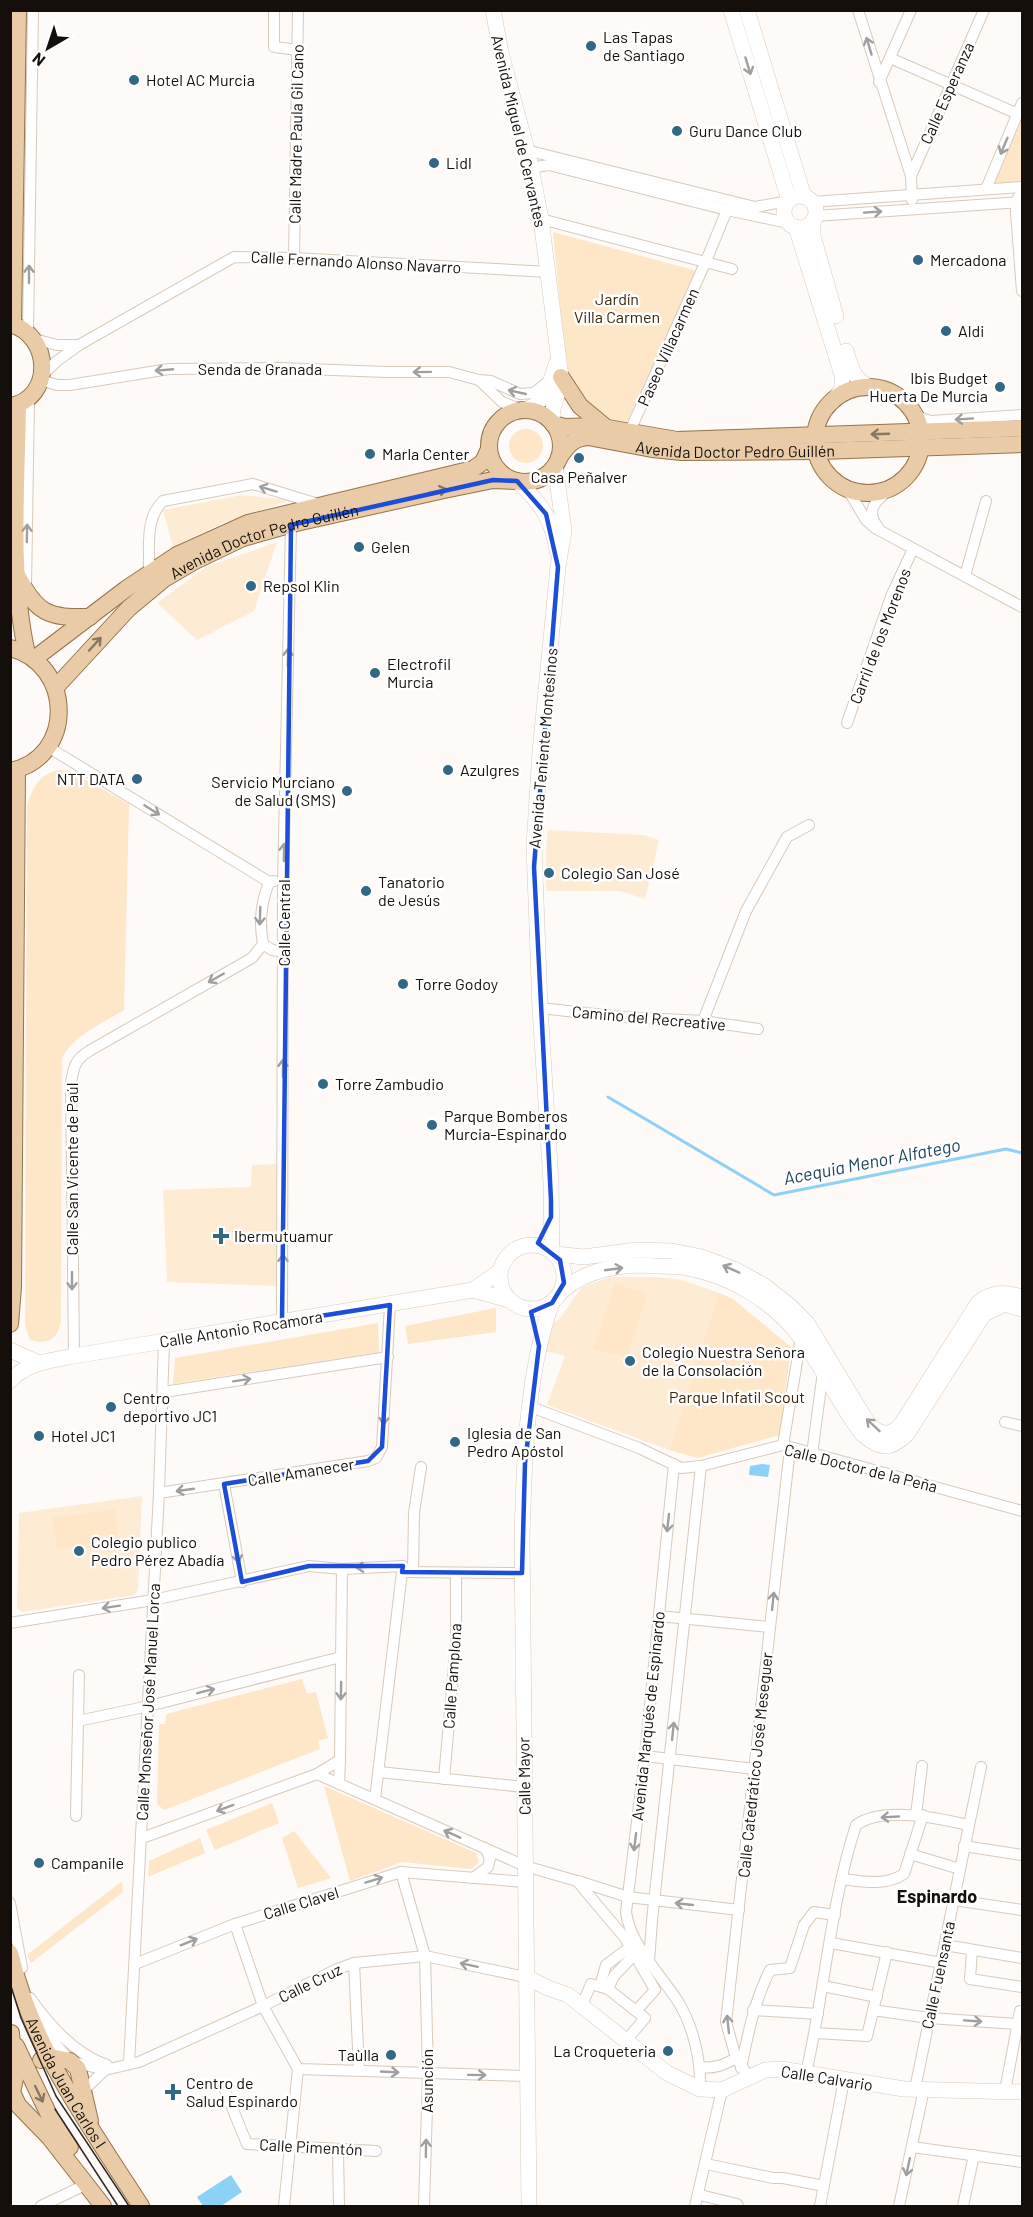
<svg xmlns="http://www.w3.org/2000/svg" width="1033" height="2217" font-family="Barlow,sans-serif">
	<style>
		.built { fill: #feebd4 }
		.green { fill: #fee6c8 }
		.water { fill: #8cd1f6 }
		.lines { fill: none; stroke-linecap: round; stroke-linejoin: round }
		.stream { stroke: #8cd1f6; stroke-width: 3 }
		.street-casing { stroke: #d8caba; stroke-width: 12 }
		.secondary-casing { stroke: #d8caba; stroke-width: 16 }
		.primary-casing { stroke: #95744a; stroke-width: 18 }
		.street { stroke: #fff; stroke-width: 10 }
		.secondary { stroke: #fff; stroke-width: 15 }
		.primary { stroke: #e9cca7; stroke-width: 16 }
		.tram { stroke: #302b26; stroke-width: 1.5 }
		.oneway { stroke: #a19f9d }
		.oneway2 { stroke: #897760 }
		.marked { fill: none; stroke: #1d4ed8; stroke-width: 4.5; stroke-linejoin: round }
		.poi-dot { fill: #326883; stroke: #fff; stroke-width: 2 }
		.labels { text-anchor: middle; stroke-width: 5; stroke-linejoin: round; paint-order: stroke }
		.poi-label { font-size: 16px; fill: #140f0a; stroke: #fff; text-anchor: start }
		.street-label { font-size: 16px; fill: #140f0a; stroke: #fff }
		.park-label { font-size: 16px; fill: #3c2606; stroke: #fff }
		.water-label { font-size: 18px; font-style: italic; fill: #1d4458; stroke: #fff }
		.neighbourhood-label { font-size: 18px; font-weight: bold; fill: #140f0a; stroke: #fff }
	</style>
	<rect width="100%" height="100%" fill="#fdfaf7"/>
	<g class="built">
		<polygon points="242,495 291,500 220,524 173,547 163,510"/>
		<polygon points="277,542 254,611 197,640 157,603 206,567"/>
		<polygon points="548,830 644,835 659,840 645,899 620,891 546,891 546,849"/>
		<polygon points="277,1164 277,1286 167,1282 163,1190 251,1187 252,1165"/>
		<polygon points="611,1277 655,1277 682,1280 719,1293 669,1450 547,1405 565,1356 546,1351 551,1325 560,1318 582,1287"/>
		<polygon points="142,1496 138,1590 134,1595 23,1612 19,1610 17,1608 19,1513"/>
	</g>
	<g class="green">
		<polygon points="1022,103 1022,187 986,189"/>
		<path d="M553,232L697,271L626,424C594,419 576,397 566,368Z"/>
		<circle cx="526" cy="446" r="17"/>
		<path d="M59,770L70,771L129,804L124,1010C105,1022 68,1038 62,1060L61,1322C57,1340 47,1345 30,1340L25,1325L27,805C34,786 38,775 59,770Z"/>
		<polygon points="615,1283 647,1294 627,1358 594,1349"/>
		<polygon points="719,1293 733,1299 791,1347 780,1435 697,1458 669,1450"/>
		<polygon points="496,1308 496,1332 408,1344 405,1326"/>
		<polygon points="378,1323 379,1352 173,1384 175,1358"/>
		<polygon points="115,1509 118,1540 57,1549 53,1518"/>
		<polygon points="302,1679 307,1694 316,1692 328,1738 318,1741 320,1749 164,1810 157,1804 159,1724 165,1724 166,1714"/>
		<polygon points="324,1786 476,1853 479,1862 471,1869 402,1862 350,1881"/>
		<polygon points="272,1803 279,1823 215,1850 206,1830"/>
		<polygon points="294,1831 331,1878 298,1888 282,1838"/>
		<polygon points="200,1838 205,1853 148,1877 149,1861"/>
		<polygon points="122,1881 123,1892 31,1963 27,1955"/>
	</g>
	<g class="water">
		<polygon points="762,1464 770,1465 768,1477 749,1475 750,1466"/>
		<polygon points="231,2175 242,2192 221,2206 203,2206 197,2197"/>
	</g>
	<g class="lines">
		<polyline class="stream" points="608,1097 774,1195 1006,1149 1022,1153"/>
		<defs>
			<g id="street">
				<polyline points="274,10 274,47 298,50"/>
				<polyline points="858,10 911,176 912,200"/>
				<polyline points="890,58 1018,114"/>
				<polyline points="879,82 911,10"/>
				<polyline points="526,150 755,207 788,201"/>
				<polyline points="530,168 549,165 727,210 788,223"/>
				<polyline points="911,176 984,10"/>
				<polyline points="986,189 1022,103"/>
				<polyline points="1019,196 1016,202 1016,212 1022,291"/>
				<polyline points="812,202 1022,187"/>
				<polyline points="815,216 1022,202"/>
				<polyline points="541,219 732,269"/>
				<polyline points="294,258 298,10"/>
				<polyline points="28,332 33,10"/>
				<polyline points="34,339 57,345 79,345"/>
				<polyline points="42,375 57,361 79,345 234,257 294,258 549,272"/>
				<polyline points="41,380 57,385 70,385 169,369 279,368 387,372 449,372 479,380 491,381 520,394 534,393 549,381"/>
				<polyline points="479,380 502,402 522,410"/>
				<polyline points="906,403 921,418 931,421 1022,415"/>
				<polyline points="629,433 706,261 727,210"/>
				<polyline points="836,482 851,495 866,520 875,528 1022,607"/>
				<path d="M878,527C863,509 879,498 893,487"/>
				<path d="M149,574C150,550 144,519 163,501L253,484L318,504"/>
				<polyline points="965,576 986,501"/>
				<polyline points="26,588 29,397"/>
				<polyline points="847,723 892,594 913,549"/>
				<polyline points="48,747 269,882"/>
				<path d="M274,881L269,882C261,904 259,921 263,944L272,950L284,952"/>
				<polyline points="540,1008 622,1017 703,1021 758,1029"/>
				<polyline points="703,1021 746,911 787,837 809,825"/>
				<polyline points="282,1322 283,884 291,525"/>
				<path d="M74,1356L71,1082C74,1066 75,1060 89,1051L252,958L263,944"/>
				<polyline points="164,1392 388,1357"/>
				<polyline points="531,1407 639,1448 681,1468 701,1466 783,1445 1022,1511"/>
				<polyline points="1005,1422 1022,1426"/>
				<polyline points="783,1445 801,1338"/>
				<polyline points="812,1454 823,1372"/>
				<path d="M674,1464L645,1756L626,1912C630,1944 660,1974 677,2000C693,2025 701,2059 700,2089"/>
				<polyline points="224,1484 242,1582"/>
				<polyline points="159,1493 368,1461 376,1458 382,1447 390,1305"/>
				<polyline points="413,1572 414,1513 421,1467"/>
				<polyline points="659,1616 770,1627"/>
				<polyline points="10,1623 153,1600 309,1566 342,1569 403,1566 402,1572 522,1573"/>
				<polyline points="78,1721 149,1706 341,1657"/>
				<polyline points="645,1756 754,1769"/>
				<polyline points="379,1772 524,1787"/>
				<polyline points="317,1774 525,1866 577,1881 625,1938 655,1990 636,2011 645,2018 625,2042"/>
				<polyline points="444,1779 456,1642 456,1573"/>
				<polyline points="339,1784 340,1760"/>
				<polyline points="375,1799 402,1572"/>
				<polyline points="916,1815 922,1766"/>
				<polyline points="76,1816 79,1675"/>
				<polyline points="142,1838 317,1774 340,1760 342,1569"/>
				<polyline points="964,1846 1022,1855"/>
				<polyline points="910,1854 960,1869"/>
				<polyline points="401,1872 425,1956 428,2074 424,2206"/>
				<polyline points="473,1878 488,1867 490,1858 485,1848"/>
				<path d="M843,1879C864,1882 885,1886 904,1874L923,1815"/>
				<polyline points="578,1881 628,1897 739,1910"/>
				<polyline points="954,1900 1022,1910"/>
				<polyline points="10,1903 22,1968"/>
				<polyline points="235,1924 263,2006 298,2069 527,2076"/>
				<polyline points="831,1943 942,1963"/>
				<polyline points="945,1945 1022,1958"/>
				<polyline points="972,1950 970,1979 1022,1987"/>
				<polyline points="649,1961 652,1921 701,1466"/>
				<polyline points="354,1963 359,2070"/>
				<polyline points="135,1964 235,1924 401,1872 525,1882"/>
				<polyline points="600,1986 606,1965 630,1947"/>
				<polyline points="823,1986 877,1997"/>
				<polyline points="608,1989 614,1976 634,1955"/>
				<path d="M30,1998C49,2025 74,2054 107,2065"/>
				<polyline points="582,2005 591,1984 608,1989 636,2011"/>
				<polyline points="753,2010 818,2014"/>
				<polyline points="873,2010 929,2018 1017,2024"/>
				<polyline points="41,2022 45,2031 70,2061 105,2070 139,2062 263,2006 335,1970 354,1963 425,1956 526,1977"/>
				<polyline points="815,2033 867,2036 887,1952"/>
				<polyline points="129,2064 159,1493 164,1341"/>
				<path d="M700,2067C714,2069 724,2065 736,2058"/>
				<path d="M741,2068C748,2034 754,2002 770,1970L790,1968L804,1925L814,1912L835,1915"/>
				<path d="M806,2073C825,1991 830,1905 856,1825C883,1806 938,1818 968,1825"/>
				<polyline points="749,2077 736,2058 726,2022 790,1448"/>
				<polyline points="224,2088 247,2144 376,2151"/>
				<polyline points="915,2089 981,1767"/>
				<polyline points="83,2091 105,2070"/>
				<polyline points="1005,2091 1020,2011 1022,2011"/>
				<polyline points="912,2147 1022,2162"/>
				<polyline points="338,2149 339,2206"/>
				<polyline points="706,2164 773,2178 783,2178 824,2186"/>
				<polyline points="700,2195 737,2204 738,2206"/>
				<polyline points="41,2206 85,2185"/>
				<polyline points="284,2206 298,2069"/>
				<polyline points="695,2206 722,2090"/>
				<polyline points="820,2206 844,2080"/>
				<polyline points="899,2206 924,2089"/>
				<polyline points="963,2206 974,2155"/>
			</g>
			<g id="secondary">
				<path d="M493,10L501,53L529,158L541,219L561,377C561,393 549,408 553,424"/>
				<polyline points="731,10 789,200"/>
				<polyline points="747,10 804,197"/>
				<circle cx="800" cy="212" r="16"/>
				<polyline points="813,220 813,236 836,316"/>
				<polyline points="796,227 842,375 842,389 832,402"/>
				<path d="M846,351C851,368 854,381 872,388"/>
				<path d="M522,410C544,407 551,383 556,364"/>
				<path d="M517,481C540,501 553,521 557,551"/>
				<circle cx="532" cy="1277" r="32"/>
				<polyline points="552,1251 551,1182 540,1008 534,846 540,752 558,567 564,531 555,465"/>
				<path d="M555,1254L584,1257L636,1250L672,1251L702,1257L736,1270L765,1286L790,1306L807,1323L869,1425L878,1431L886,1434L896,1430L902,1423L978,1303C992,1291 1005,1292 1022,1297"/>
				<polyline points="473,1290 509,1300"/>
				<path d="M562,1291C586,1269 624,1263 656,1266C666,1266 677,1266 687,1268C732,1276 774,1302 801,1338C824,1369 839,1404 862,1434C880,1449 890,1451 907,1434L984,1314L1004,1304L1022,1309"/>
				<polyline points="10,1350 39,1363"/>
				<path d="M10,1381C26,1363 52,1360 74,1356L473,1290L500,1271"/>
				<polyline points="526,1977 548,1988 568,1995 667,2073 700,2089 722,2090 765,2070 781,2069 904,2089 1022,2092"/>
				<path d="M529,2206L522,1540C524,1464 526,1374 552,1303"/>
			</g>
			<g id="primary">
				<path d="M10,324C52,335 54,399 10,406"/>
				<polyline points="13,325 18,10"/>
				<polyline points="561,377 580,406 604,426"/>
				<circle cx="868" cy="440" r="53"/>
				<path d="M18,405C17,488 9,573 27,654"/>
				<circle cx="525" cy="446" r="36"/>
				<polyline points="553,424 565,427 596,426 677,440 1022,428"/>
				<path id="s1" d="M559,458C567,446 573,438 588,437L652,449L682,452L820,451L1022,444"/>
				<path d="M17,575C37,614 48,618 90,617"/>
				<path d="M10,648C74,664 76,758 10,771"/>
				<polyline points="34,659 126,589 177,555 248,523 473,469 483,462 489,449"/>
				<path id="s2" d="M56,687L129,608L164,579L193,562L243,538L296,523L444,490L493,480L517,481"/>
				<polyline points="10,1324 13,1287 17,770"/>
				<path id="s3" d="M10,1953C32,2048 89,2125 141,2206"/>
				<polyline points="11,2033 15,2079 12,2092 18,2105 50,2138 103,2206"/>
				<polyline points="16,2046 50,2117 70,2147"/>
				<polyline points="41,2060 50,2057 70,2061 78,2069 90,2121"/>
			</g>
		</defs>
		<use href="#street" class="street-casing"/>
		<use href="#secondary" class="secondary-casing"/>
		<use href="#primary" class="primary-casing"/>
		<use href="#street" class="street"/>
		<use href="#secondary" class="secondary"/>
		<use href="#primary" class="primary"/>
		<g class="tram">
			<polyline points="10,1983 21,2018 56,2096 129,2206"/>
			<polyline points="55,2109 118,2206"/>
		</g>
	</g>
	<defs><path id="oneway-shaft" d="M-6 0H5M1.5-3L5.5 0L1.5 3" fill="none" stroke-width="1.6" stroke-linecap="round" stroke-linejoin="round" transform="scale(1.5)"/></defs>
	<g class="oneway">
		<use href="#oneway-shaft" transform="translate(869 46) rotate(-107)"/>
		<use href="#oneway-shaft" transform="translate(748 66) rotate(73)"/>
		<use href="#oneway-shaft" transform="translate(1004 146) rotate(113)"/>
		<use href="#oneway-shaft" transform="translate(873 212) rotate(-4)"/>
		<use href="#oneway-shaft" transform="translate(29 274) rotate(-90)"/>
		<use href="#oneway-shaft" transform="translate(164 370) rotate(175)"/>
		<use href="#oneway-shaft" transform="translate(422 372) rotate(179)"/>
		<use href="#oneway-shaft" transform="translate(517 392) rotate(-167)"/>
		<use href="#oneway-shaft" transform="translate(964 419) rotate(176)"/>
		<use href="#oneway-shaft" transform="translate(268 489) rotate(-163)"/>
		<use href="#oneway-shaft" transform="translate(27 533) rotate(-89)"/>
		<use href="#oneway-shaft" transform="translate(288 657) rotate(-89)"/>
		<use href="#oneway-shaft" transform="translate(152 810) rotate(32)"/>
		<use href="#oneway-shaft" transform="translate(284 852) rotate(-89)"/>
		<use href="#oneway-shaft" transform="translate(260 916) rotate(92)"/>
		<use href="#oneway-shaft" transform="translate(216 978) rotate(150)"/>
		<use href="#oneway-shaft" transform="translate(283 1068) rotate(-90)"/>
		<use href="#oneway-shaft" transform="translate(283 1263) rotate(-90)"/>
		<use href="#oneway-shaft" transform="translate(614 1269) rotate(-8)"/>
		<use href="#oneway-shaft" transform="translate(731 1269) rotate(-156)"/>
		<use href="#oneway-shaft" transform="translate(72 1281) rotate(90)"/>
		<use href="#oneway-shaft" transform="translate(242 1380) rotate(-9)"/>
		<use href="#oneway-shaft" transform="translate(384 1416) rotate(94)"/>
		<use href="#oneway-shaft" transform="translate(873 1425) rotate(-137)"/>
		<use href="#oneway-shaft" transform="translate(185 1490) rotate(172)"/>
		<use href="#oneway-shaft" transform="translate(668 1523) rotate(96)"/>
		<use href="#oneway-shaft" transform="translate(237 1554) rotate(79)"/>
		<use href="#oneway-shaft" transform="translate(365 1567) rotate(175)"/>
		<use href="#oneway-shaft" transform="translate(773 1601) rotate(-84)"/>
		<use href="#oneway-shaft" transform="translate(111 1607) rotate(171)"/>
		<use href="#oneway-shaft" transform="translate(206 1691) rotate(-14)"/>
		<use href="#oneway-shaft" transform="translate(341 1691) rotate(91)"/>
		<use href="#oneway-shaft" transform="translate(673 1731) rotate(-84)"/>
		<use href="#oneway-shaft" transform="translate(225 1808) rotate(160)"/>
		<use href="#oneway-shaft" transform="translate(890 1817) rotate(177)"/>
		<use href="#oneway-shaft" transform="translate(452 1834) rotate(-156)"/>
		<use href="#oneway-shaft" transform="translate(635 1842) rotate(97)"/>
		<use href="#oneway-shaft" transform="translate(374 1880) rotate(-17)"/>
		<use href="#oneway-shaft" transform="translate(684 1904) rotate(-174)"/>
		<use href="#oneway-shaft" transform="translate(189 1942) rotate(-22)"/>
		<use href="#oneway-shaft" transform="translate(469 1965) rotate(-168)"/>
		<use href="#oneway-shaft" transform="translate(973 2021) rotate(4)"/>
		<use href="#oneway-shaft" transform="translate(728 2024) rotate(-96)"/>
		<use href="#oneway-shaft" transform="translate(390 2072) rotate(3)"/>
		<use href="#oneway-shaft" transform="translate(477 2075) rotate(1)"/>
		<use href="#oneway-shaft" transform="translate(426 2148) rotate(-89)"/>
		<use href="#oneway-shaft" transform="translate(908 2167) rotate(102)"/>
	</g>
	<g class="oneway2">
		<use href="#oneway-shaft" transform="translate(880 434) rotate(178)"/>
		<use href="#oneway-shaft" transform="translate(438 491) rotate(-13)"/>
		<use href="#oneway-shaft" transform="translate(95 644) rotate(-48)"/>
		<use href="#oneway-shaft" transform="translate(39 2094) rotate(64)"/>
	</g>
	<path class="marked" d="M493,480L517,481L546,514L558,567L534,867L551,1200V1217L538,1243L560,1260L564,1283L552,1303L531,1312L539,1346L525,1463L522,1573L402,1572L403,1566H309L242,1582L224,1484L368,1461L382,1447L390,1305L282,1322L291,525Z"/>
	<g class="poi-dot">
		<circle cx="591" cy="46" r="6"/>
		<circle cx="134" cy="80" r="6"/>
		<circle cx="677" cy="131" r="6"/>
		<circle cx="434" cy="163" r="6"/>
		<circle cx="918" cy="260" r="6"/>
		<circle cx="946" cy="331" r="6"/>
		<circle cx="1000" cy="387" r="6"/>
		<circle cx="370" cy="454" r="6"/>
		<circle cx="579" cy="458" r="6"/>
		<circle cx="359" cy="547" r="6"/>
		<circle cx="251" cy="586" r="6"/>
		<circle cx="375" cy="673" r="6"/>
		<circle cx="448" cy="770" r="6"/>
		<circle cx="137" cy="779" r="6"/>
		<circle cx="347" cy="791" r="6"/>
		<circle cx="549" cy="873" r="6"/>
		<circle cx="366" cy="891" r="6"/>
		<circle cx="403" cy="984" r="6"/>
		<circle cx="323" cy="1084" r="6"/>
		<circle cx="432" cy="1125" r="6"/>
		<path d="M218 1227h6v6h6v6h-6v6h-6v-6h-6v-6h6z"/>
		<circle cx="630" cy="1361" r="6"/>
		<circle cx="111" cy="1407" r="6"/>
		<circle cx="39" cy="1436" r="6"/>
		<circle cx="455" cy="1442" r="6"/>
		<circle cx="79" cy="1551" r="6"/>
		<circle cx="39" cy="1863" r="6"/>
		<circle cx="668" cy="2051" r="6"/>
		<circle cx="391" cy="2055" r="6"/>
		<path d="M170 2083h6v6h6v6h-6v6h-6v-6h-6v-6h6z"/>
	</g>
	<g class="labels">
		<g class="poi-label">
			<text x="603" y="43">Las Tapas<tspan x="603" dy="18">de Santiago</tspan></text>
			<text x="146" y="86">Hotel AC Murcia</text>
			<text x="689" y="137">Guru Dance Club</text>
			<text x="446" y="169">Lidl</text>
			<text x="930" y="266">Mercadona</text>
			<text x="958" y="337">Aldi</text>
			<text x="988" y="384" text-anchor="end">Ibis Budget<tspan x="988" dy="18">Huerta De Murcia</tspan></text>
			<text x="382" y="460">Marla Center</text>
			<text x="579" y="483" text-anchor="middle">Casa Peñalver</text>
			<text x="371" y="553">Gelen</text>
			<text x="263" y="592">Repsol Klin</text>
			<text x="387" y="670">Electrofil<tspan x="387" dy="18">Murcia</tspan></text>
			<text x="460" y="776">Azulgres</text>
			<text x="125" y="785" text-anchor="end">NTT DATA</text>
			<text x="335" y="788" text-anchor="end">Servicio Murciano<tspan x="335" dy="18">de Salud (SMS)</tspan></text>
			<text x="561" y="879">Colegio San José</text>
			<text x="378" y="888">Tanatorio<tspan x="378" dy="18">de Jesús</tspan></text>
			<text x="415" y="990">Torre Godoy</text>
			<text x="335" y="1090">Torre Zambudio</text>
			<text x="444" y="1122">Parque Bomberos<tspan x="444" dy="18">Murcia-Espinardo</tspan></text>
			<text x="234" y="1242">Ibermutuamur</text>
			<text x="642" y="1358">Colegio Nuestra Señora<tspan x="642" dy="18">de la Consolación</tspan></text>
			<text x="123" y="1404">Centro<tspan x="123" dy="18">deportivo JC1</tspan></text>
			<text x="467" y="1439">Iglesia de San<tspan x="467" dy="18">Pedro Apóstol</tspan></text>
			<text x="51" y="1442">Hotel JC1</text>
			<text x="91" y="1548">Colegio publico<tspan x="91" dy="18">Pedro Pérez Abadía</tspan></text>
			<text x="51" y="1869">Campanile</text>
			<text x="656" y="2057" text-anchor="end">La Croqueteria</text>
			<text x="379" y="2061" text-anchor="end">Taùlla</text>
			<text x="186" y="2089">Centro de<tspan x="186" dy="18">Salud Espinardo</tspan></text>
		</g>
		<g class="street-label">
			<text transform="translate(947 93) rotate(-66)" y="6">Calle Esperanza</text>
			<text transform="translate(519 131) rotate(77)" y="6">Avenida Miguel de Cervantes</text>
			<text transform="translate(296 134) rotate(-89)" y="6">Calle Madre Paula Gil Cano</text>
			<text transform="translate(356 262) rotate(3)" y="6">Calle Fernando Alonso Navarro</text>
			<text transform="translate(668 347) rotate(-66)" y="6">Paseo Villacarmen</text>
			<text x="260" y="375">Senda de Granada</text>
			<text dy="6" stroke="none"><textPath href="#s1" startOffset="186">Avenida Doctor Pedro Guillén</textPath></text>
			<text dy="6" stroke="none"><textPath href="#s2" startOffset="261">Avenida Doctor Pedro Guillén</textPath></text>
			<text transform="translate(880 636) rotate(-69)" y="6">Carril de los Morenos</text>
			<text transform="translate(543 748) rotate(-85)" y="6">Avenida Teniente Montesinos</text>
			<text transform="translate(284 923) rotate(-90)" y="6">Calle Central</text>
			<text transform="translate(649 1018) rotate(5)" y="6">Camino del Recreative</text>
			<text transform="translate(72 1169) rotate(-90)" y="6">Calle San Vicente de Paúl</text>
			<text transform="translate(241 1329) rotate(-9)" y="6">Calle Antonio Rocamora</text>
			<text transform="translate(861 1468) rotate(14)" y="6">Calle Doctor de la Peña</text>
			<text transform="translate(301 1472) rotate(-9)" y="6">Calle Amanecer</text>
			<text transform="translate(452 1676) rotate(-86)" y="6">Calle Pamplona</text>
			<text transform="translate(148 1702) rotate(-87)" y="6">Calle Monseñor José Manuel Lorca</text>
			<text transform="translate(648 1716) rotate(-84)" y="6">Avenida Marqués de Espinardo</text>
			<text transform="translate(755 1765) rotate(-84)" y="6">Calle Catedrático José Meseguer</text>
			<text transform="translate(524 1776) rotate(-91)" y="6">Calle Mayor</text>
			<text transform="translate(301 1903) rotate(-17)" y="6">Calle Clavel</text>
			<text transform="translate(938 1975) rotate(-78)" y="6">Calle Fuensanta</text>
			<text transform="translate(310 1983) rotate(-26)" y="6">Calle Cruz</text>
			<text transform="translate(827 2078) rotate(9)" y="6">Calle Calvario</text>
			<text transform="translate(427 2081) rotate(-90)" y="6">Asunción</text>
			<text dy="6" stroke="none"><textPath href="#s3" startOffset="142">Avenida Juan Carlos I</textPath></text>
			<text transform="translate(311 2147) rotate(3)" y="6">Calle Pimentón</text>
		</g>
		<g class="park-label">
			<text x="617" y="305">Jardín<tspan x="617" dy="18">Villa Carmen</tspan></text>
			<text x="737" y="1403">Parque Infatil Scout</text>
		</g>
		<g class="water-label">
			<text transform="translate(872 1162) rotate(-11)" y="6">Acequia Menor Alfatego</text>
		</g>
		<g class="neighbourhood-label">
			<text x="937" y="1903">Espinardo</text>
		</g>
	</g>
	<rect width="1033" height="2217" fill="none" stroke="#140f0a" stroke-width="24"/>
	<g transform="translate(48 48) rotate(219)" stroke="#ffffff" stroke-width="4.5" paint-order="stroke">
	<path d="M0-4.5L10 22L0 15L-10 22Z" fill="#140f0a"/>
	<text y="-9" font-size="16" font-weight="bold" text-anchor="middle" fill="#140f0a">N</text>
	</g>
</svg>
